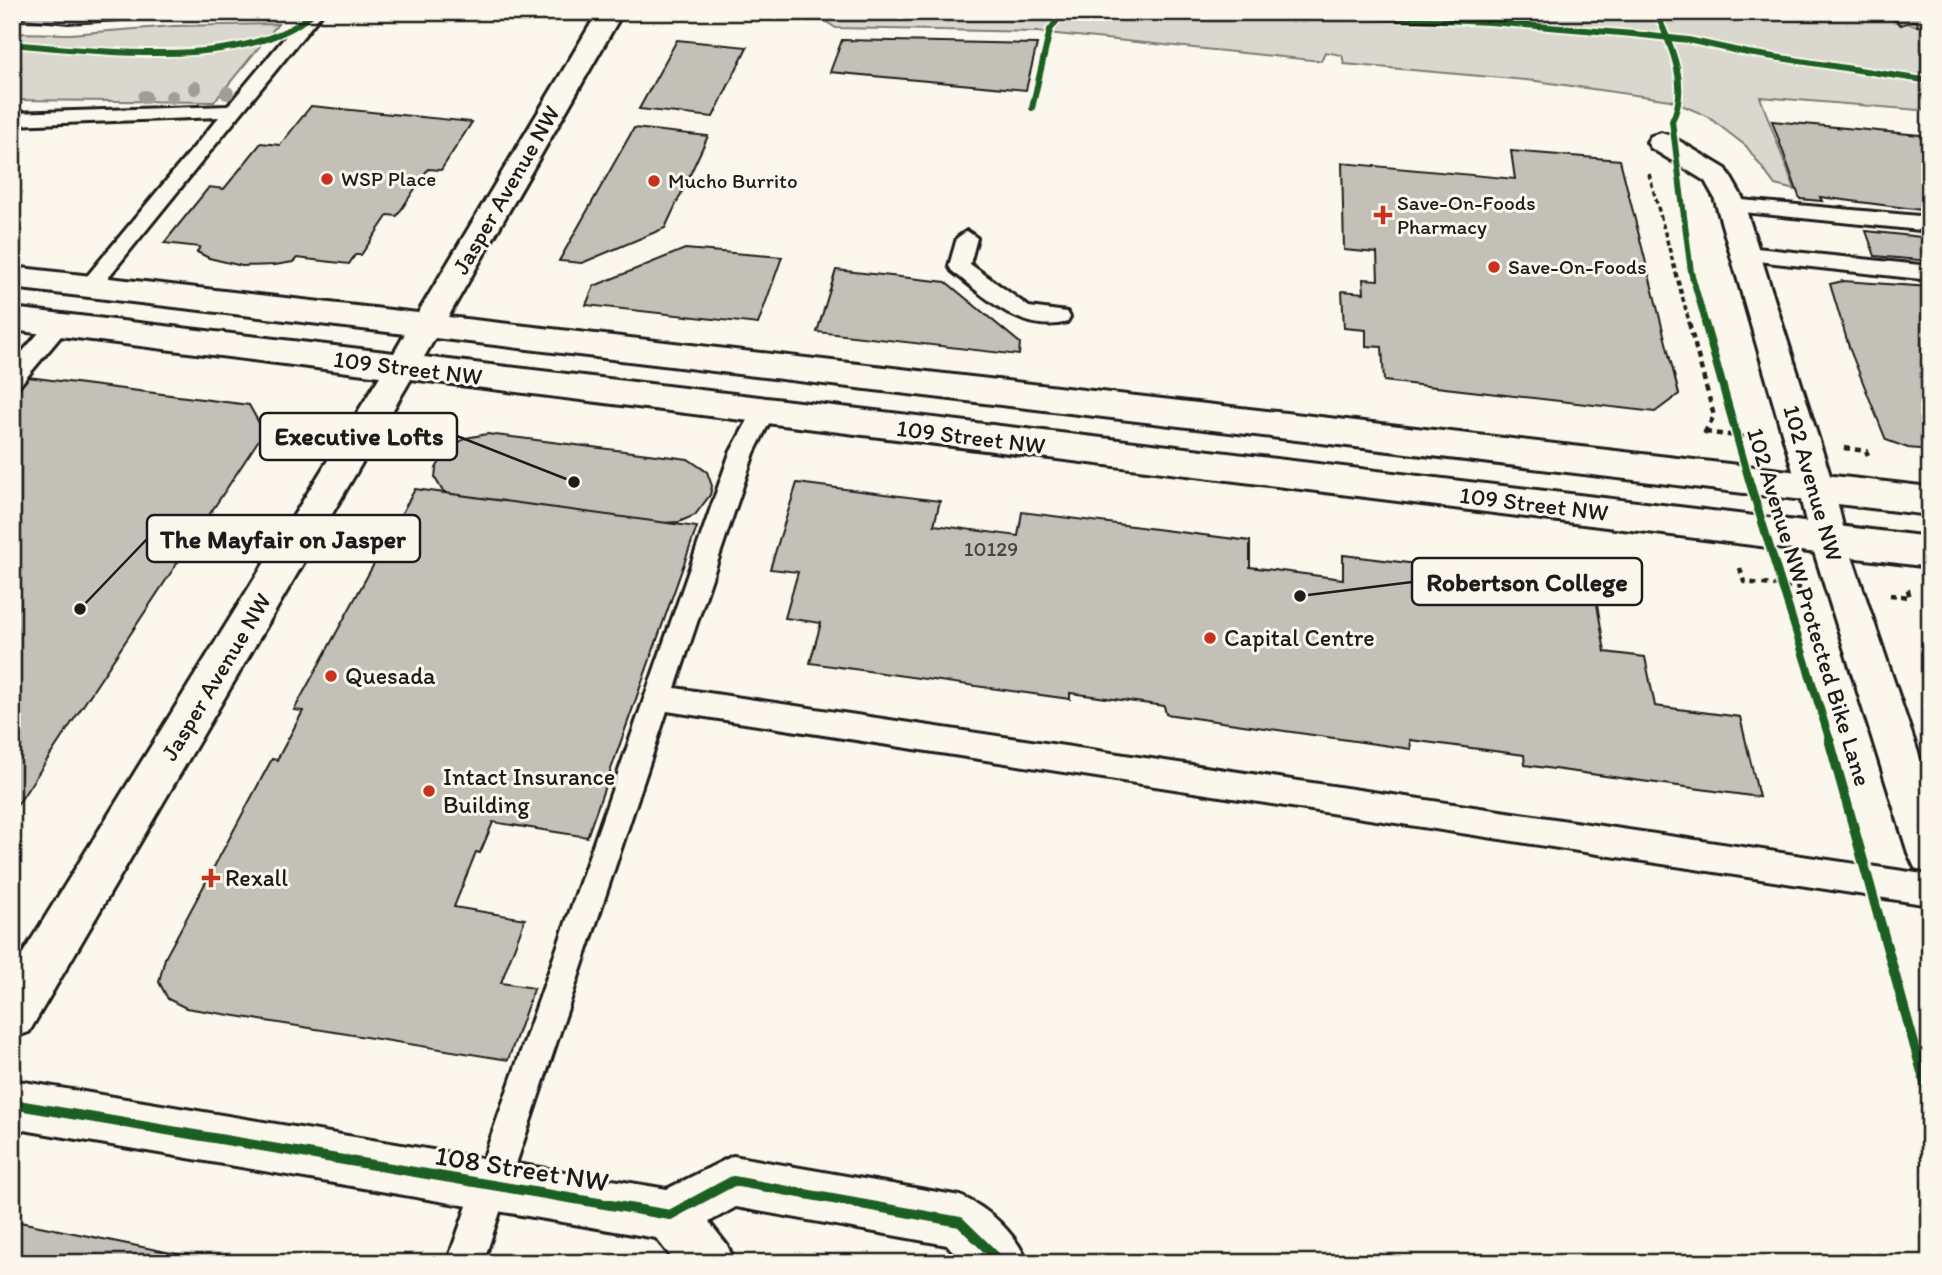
<svg xmlns="http://www.w3.org/2000/svg" width="1942" height="1275" font-family="Itim,sans-serif">
	<style>
		.green { fill: #dad7ce; stroke: #7b7a75; stroke-width: 2 }
		.building { fill: #c3c0b8; stroke: #1c1c1c; stroke-width: 2 }
		.lines { fill: none; stroke-linecap: round; stroke-linejoin: round }
		.lane-casing { stroke: #1c1c1c; stroke-width: 6 }
		.street-casing { stroke: #1c1c1c; stroke-width: 6 }
		.secondary-casing { stroke: #1c1c1c; stroke-width: 6 }
		.path-far1 { stroke: #1c1c1c; stroke-width: 3.5; stroke-dasharray: 5 3.5; stroke-linecap: butt }
		.path { stroke: #1c1c1c; stroke-width: 4.5; stroke-dasharray: 6 5; stroke-linecap: butt }
		.lane { fill: #fbf7ec; fill-rule: evenodd }
		.street { fill: #fbf7ec; fill-rule: evenodd }
		.secondary { fill: #fbf7ec; fill-rule: evenodd }
		.tram { stroke: #1c1c1c; stroke-width: 2 }
		.cycleway-far2-casing { stroke: #fbf7ec; stroke-width: 10 }
		.cycleway-far1-casing { stroke: #fbf7ec; stroke-width: 12 }
		.cycleway-casing { stroke: #fbf7ec; stroke-width: 15 }
		.cycleway-far2 { stroke: #1b5e20; stroke-width: 6 }
		.cycleway-far1 { stroke: #1b5e20; stroke-width: 8 }
		.cycleway { stroke: #1b5e20; stroke-width: 10 }
		.tree { fill: #a09d97 }
		.poi-dot { fill: #c8321e; stroke: #fbf7ec; stroke-width: 2.5 }
		.labels { text-anchor: middle; stroke-width: 6; stroke-linejoin: round; paint-order: stroke }
		.far-poi-label { font-size: 21px; fill: #1c1c1c; stroke: #fbf7ec; text-anchor: start }
		.number-label { font-size: 21px; fill: #464543 }
		.street-label { font-size: 24px; fill: #1c1c1c; stroke: #fbf7ec }
		.poi-label { font-size: 24px; fill: #1c1c1c; stroke: #fbf7ec; text-anchor: start }
		.near-street-label { font-size: 28px; fill: #1c1c1c; stroke: #fbf7ec }
		.leader { fill: none; stroke: #1c1c1c; stroke-width: 2.5 }
		.callout-dot { fill: #1c1c1c; stroke: #fbf7ec; stroke-width: 2.5 }
		.callout { fill: #fbf7ec; stroke: #1c1c1c; stroke-width: 2.5 }
		.callout-label { font-size: 26px; text-anchor: middle; font-weight: bold; fill: #1c1c1c }
	</style>
	<rect width="100%" height="100%" fill="#fbf7ec"/>
	<filter id="ink" filterUnits="userSpaceOnUse"><feTurbulence type="fractalNoise" baseFrequency=".0143" numOctaves="2"/><feDisplacementMap in="SourceGraphic" scale="14" xChannelSelector="R" yChannelSelector="G"/><feConvolveMatrix kernelMatrix="1 2 1 2 8 2 1 2 1" color-interpolation-filters="sRGB"/></filter>
	<g filter="url(#ink)">
		<g class="green">
			<polygon points="823,12 1853,12 1930,28 1930,111 1760,97 1795,190 1775,185 1746,146 1707,116 1670,100 1536,81 1344,64 1342,55 1325,52 1321,61 1037,32 836,28 825,21"/>
			<polygon points="278,24 214,102 12,100 12,33 70,34 174,26"/>
		</g>
		<g class="building">
			<polygon points="12,12 275,12 68,24 12,18"/>
			<polygon points="1877,12 1930,12 1929,29 1917,26 1918,22 1912,21 1901,25 1888,15"/>
			<polygon points="677,40 747,47 713,117 639,109"/>
			<polygon points="842,40 1037,44 1026,90 830,72"/>
			<polygon points="311,106 472,122 441,170 428,169 397,216 388,215 361,255 355,255 349,264 297,258 293,262 275,265 242,266 209,258 197,252 200,247 164,243 209,187 224,189 261,143 280,145"/>
			<polygon points="1772,121 1930,136 1930,211 1820,197 1822,201 1800,199"/>
			<polygon points="634,128 708,136 665,228 582,263 559,261"/>
			<polygon points="1511,151 1620,160 1679,394 1655,412 1384,381 1382,347 1366,346 1366,330 1344,328 1342,291 1364,293 1363,279 1378,280 1377,253 1344,250 1342,163 1515,179"/>
			<polygon points="1866,231 1930,238 1930,261 1875,256"/>
			<polygon points="685,249 782,257 758,324 586,305 594,286"/>
			<polygon points="836,270 946,282 1020,343 1019,355 817,332"/>
			<polygon points="1843,281 1930,287 1930,450 1908,448 1886,440 1850,350 1830,284"/>
			<polygon points="28,377 249,405 264,432 12,813 12,396"/>
			<polygon points="487,434 688,459 707,472 712,486 710,495 695,515 679,522 662,523 448,494 442,490 435,478 436,468 448,449 466,438"/>
			<polygon points="797,483 940,501 934,525 1018,536 1022,512 1250,541 1250,567 1343,579 1343,555 1594,586 1605,652 1645,657 1655,706 1740,717 1759,797 1525,765 1524,755 1410,740 1411,749 1166,714 1164,706 1070,693 1070,699 810,663 821,623 785,618 798,572 770,569"/>
			<polygon points="415,489 697,527 587,837 493,822 480,853 476,852 454,907 525,919 501,983 534,988 508,1060 186,1008 168,999 159,982 165,958 272,759 277,760 303,711 294,710"/>
			<polygon points="20,1222 191,1257 188,1263 12,1263 12,1237"/>
		</g>
		<g class="lines">
			<defs>
				<g id="lane">
					<polygon points="306,12 323,12 97,291 83,291 79,286 83,281 219,117 12,125 12,113 228,106"/>
					<polygon points="1730,199 1930,217 1930,231 1723,210 1720,205 1723,200"/>
					<path d="M967,231L977,238L970,264L1029,307L1067,312L1070,317L1067,322C1021,335 985,296 952,271L949,266L957,238Z"/>
					<polygon points="1746,247 1930,266 1930,280 1739,259 1736,254"/>
					<polygon points="58,317 66,320 69,325 66,330 20,385 12,387 12,364 50,320"/>
					<polygon points="763,404 771,407 774,413 754,453 675,688 1930,875 1930,905 667,711 483,1263 447,1263 730,453 755,407"/>
				</g>
				<g id="street">
					<polygon points="1661,133 1671,136 1726,169 1742,197 1834,488 1846,539 1930,788 1930,874 1915,868 1908,853 1810,539 1798,488 1714,197 1705,181 1651,148 1647,142 1651,136"/>
					<path d="M12,1080L667,1189L733,1156L960,1196C989,1208 1016,1234 1028,1263H965L947,1245L736,1207L709,1222L727,1245L735,1263H676L656,1238L12,1128Z"/>
				</g>
				<polygon id="secondary" points="598,12 623,12 448,317 1930,487 1930,515 435,338 424,357 1930,537 1930,567 411,379 29,1032 12,1038 12,971 380,376 12,330 12,308 394,353 405,334 12,288 12,267 418,313"/>
			</defs>
			<use href="#lane" class="lane-casing"/>
			<use href="#street" class="street-casing"/>
			<use href="#secondary" class="secondary-casing"/>
			<polyline class="path-far1" points="1649,174 1690,325"/>
			<g class="path">
				<polyline points="1689,323 1714,416 1705,432 1707,438"/>
				<polyline points="1705,432 1759,439"/>
				<polyline points="1844,448 1866,451 1868,455"/>
				<polyline points="1740,568 1744,582 1801,588"/>
				<polyline points="1890,595 1910,597 1907,587"/>
			</g>
			<use href="#lane" class="lane"/>
			<use href="#street" class="street"/>
			<use href="#secondary" class="secondary"/>
			<polyline class="tram" points="12,68 21,67"/>
			<defs>
				<g id="cycleway-far2">
					<polyline points="1241,12 1490,22 1633,34 1688,40 1748,53 1930,81"/>
					<path d="M1656,12C1671,45 1690,86 1672,121L1691,272L1706,325"/>
					<path d="M12,44C91,51 216,66 288,30C298,26 306,18 315,12"/>
					<polyline points="1032,108 1050,30 1063,12"/>
				</g>
				<polyline id="cycleway-far1" points="1705,323 1749,480 1830,741"/>
				<g id="cycleway">
					<polyline points="1829,739 1930,1101"/>
					<polyline points="12,1104 670,1215 733,1181 960,1222 1002,1263"/>
				</g>
			</defs>
			<use href="#cycleway-far2" class="cycleway-far2-casing"/>
			<use href="#cycleway-far1" class="cycleway-far1-casing"/>
			<use href="#cycleway" class="cycleway-casing"/>
			<use href="#cycleway-far2" class="cycleway-far2"/>
			<use href="#cycleway-far1" class="cycleway-far1"/>
			<use href="#cycleway" class="cycleway"/>
		</g>
		<g class="tree">
			<circle cx="195" cy="88" r="7"/>
			<circle cx="227" cy="93" r="7"/>
			<circle cx="145" cy="97" r="7"/>
			<circle cx="172" cy="97" r="7"/>
		</g>
	</g>
	<g class="poi-dot">
		<circle cx="327" cy="179" r="7"/>
		<circle cx="654" cy="181" r="7"/>
		<path d="M1379.5 204.5h7v7h7v7h-7v7h-7v-7h-7v-7h7z"/>
		<circle cx="1494" cy="267" r="7"/>
		<circle cx="1210" cy="638" r="7"/>
		<circle cx="331" cy="676" r="7"/>
		<circle cx="429" cy="791" r="7"/>
		<path d="M207.5 867.5h7v7h7v7h-7v7h-7v-7h-7v-7h7z"/>
	</g>
	<g class="labels">
		<g class="far-poi-label">
			<text x="341" y="186">WSP Place</text>
			<text x="668" y="188">Mucho Burrito</text>
			<text x="1397" y="210">Save-On-Foods<tspan x="1397" dy="24">Pharmacy</tspan></text>
			<text x="1508" y="274">Save-On-Foods</text>
		</g>
		<g class="number-label">
			<text x="991" y="556">10129</text>
		</g>
		<g class="street-label">
			<text transform="translate(506 190) rotate(-60)" y="8">Jasper Avenue NW</text>
			<text transform="translate(408 368) rotate(7)" y="8">109 Street NW</text>
			<text transform="translate(971 437) rotate(7)" y="8">109 Street NW</text>
			<text transform="translate(1813 483) rotate(74)" y="8">102 Avenue NW</text>
			<text transform="translate(1534 504) rotate(7)" y="8">109 Street NW</text>
			<text transform="translate(1809 607) rotate(73)" y="8">102 Avenue NW Protected Bike Lane</text>
			<text transform="translate(216 677) rotate(-59)" y="8">Jasper Avenue NW</text>
		</g>
		<g class="poi-label">
			<text x="1224" y="646">Capital Centre</text>
			<text x="345" y="684">Quesada</text>
			<text x="443" y="785">Intact Insurance<tspan x="443" dy="28">Building</tspan></text>
			<text x="225" y="886">Rexall</text>
		</g>
		<g class="near-street-label">
			<text transform="translate(522 1168) rotate(9)" y="10">108 Street NW</text>
		</g>
	</g>
	<path class="leader" d="M574 482L457 436M80 609L147 539M1300 596L1412 582"/>
	<g class="callout-dot">
		<circle cx="574" cy="482" r="7"/>
		<circle cx="80" cy="609" r="7"/>
		<circle cx="1300" cy="596" r="7"/>
	</g>
	<g class="callout">
		<rect x="260" y="413" width="197" height="47" rx="7"/>
		<rect x="147" y="515" width="273" height="47" rx="7"/>
		<rect x="1412" y="558" width="230" height="47" rx="7"/>
	</g>
	<g class="callout-label">
		<text x="359" y="445">Executive Lofts</text>
		<text x="283" y="548">The Mayfair on Jasper</text>
		<text x="1527" y="591">Robertson College</text>
	</g>
	<rect width="1942" height="1275" fill="none" stroke="#fbf7ec" stroke-width="42"/>
	<rect x="21" y="21" width="1900" height="1233" fill="none" stroke="#1c1c1c" stroke-width="2.5" filter="url(#ink)"/>
</svg>
